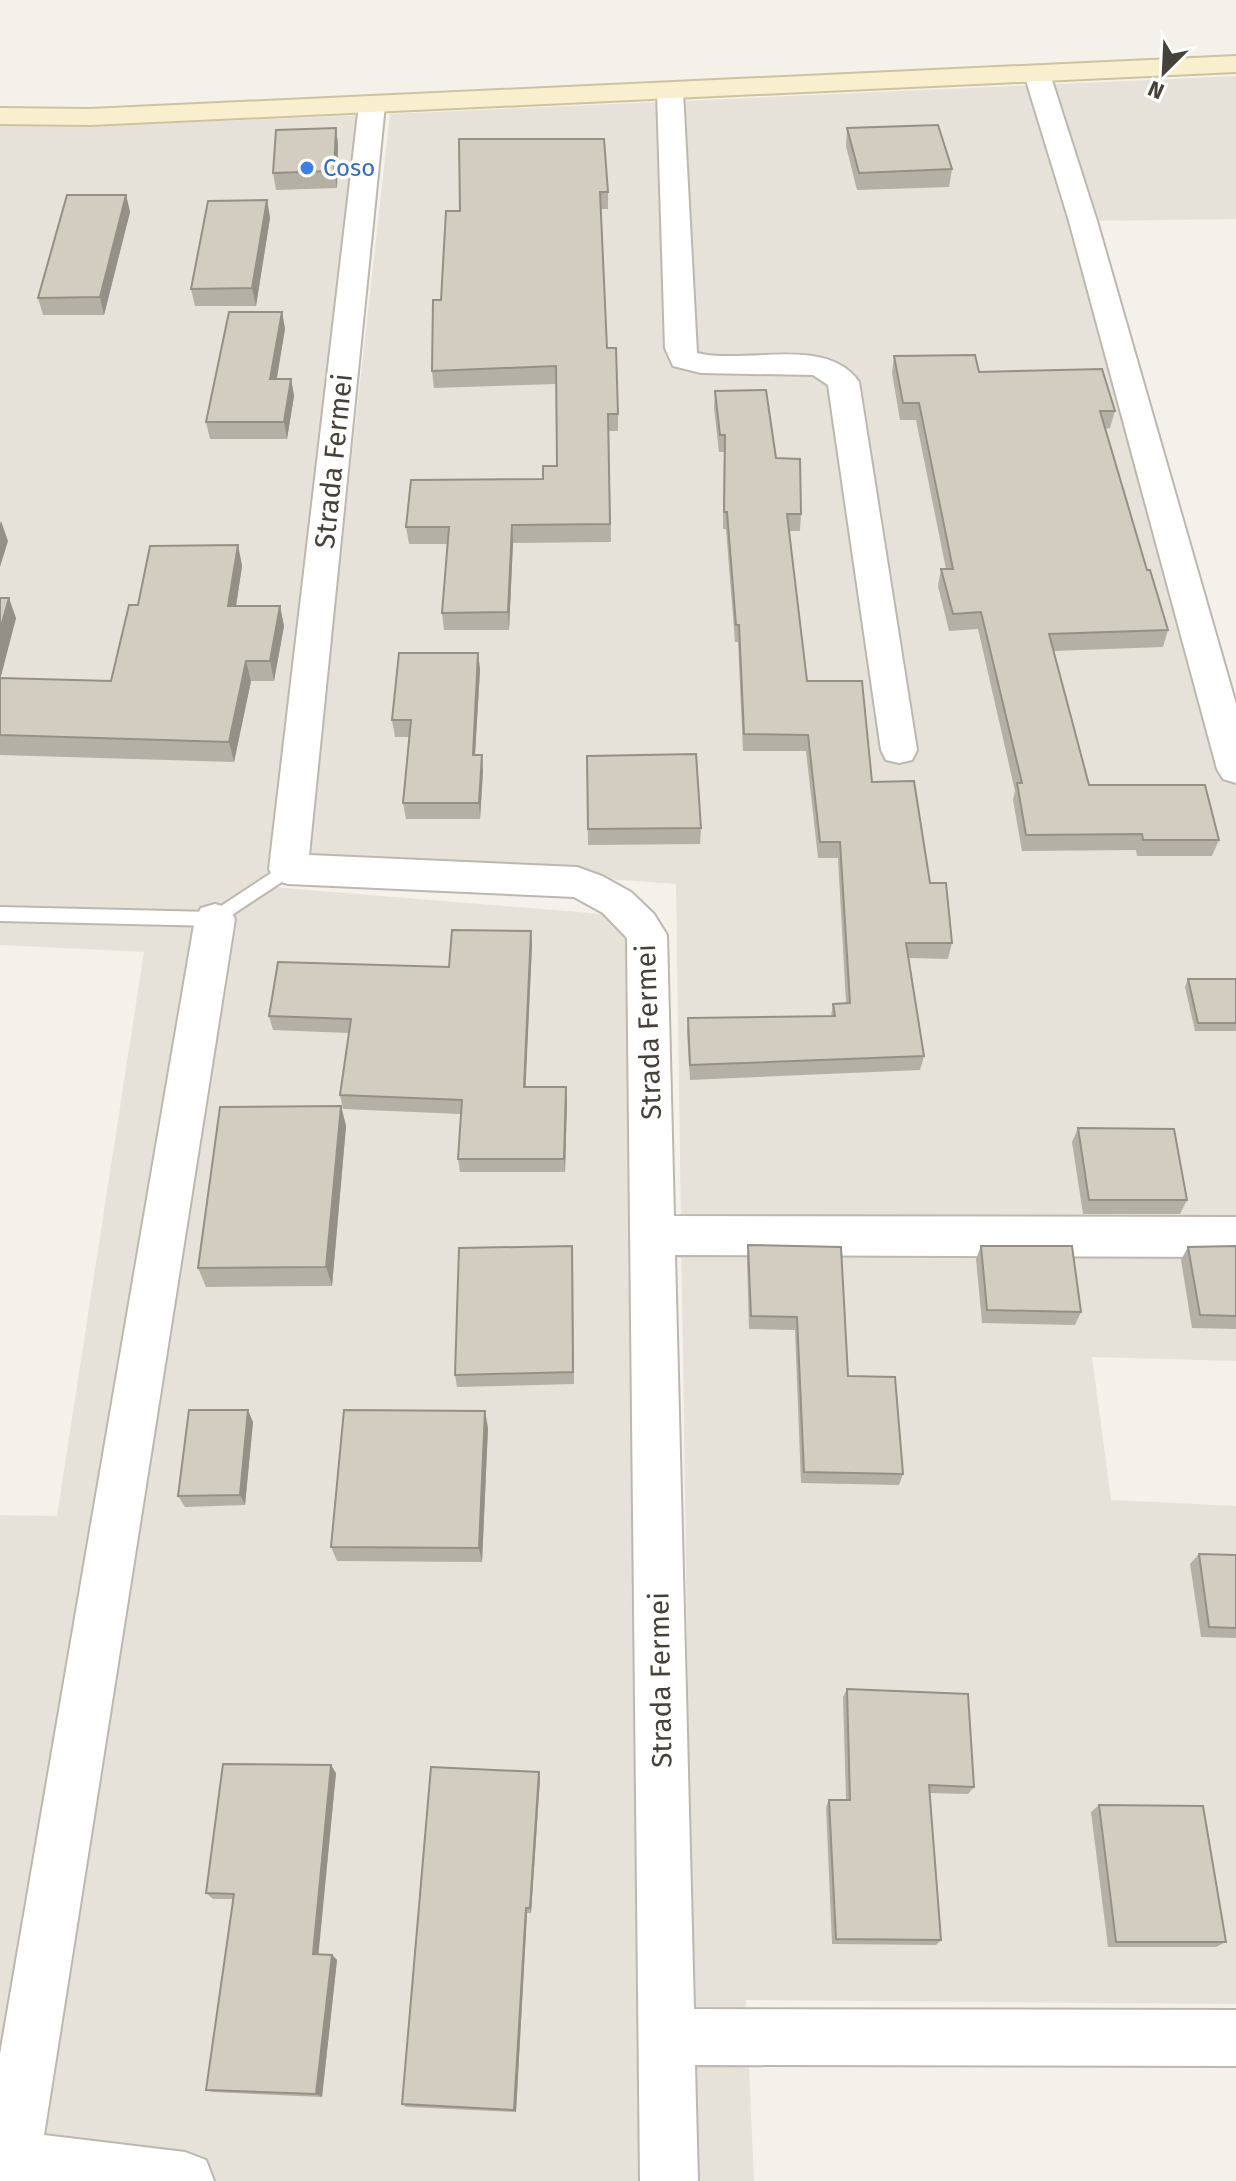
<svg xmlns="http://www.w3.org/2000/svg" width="1236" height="2181" font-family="'Fira Sans',sans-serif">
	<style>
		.residential { fill: #e6e2d9 }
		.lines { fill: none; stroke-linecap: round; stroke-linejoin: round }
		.lane-casing { stroke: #bdb8ae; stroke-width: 4 }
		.street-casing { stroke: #bdb8ae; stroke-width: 4 }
		.secondary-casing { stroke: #cdc39f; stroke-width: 4 }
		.lane { fill: #fff; fill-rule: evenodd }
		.street { fill: #fff; fill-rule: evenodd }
		.secondary { fill: #f8efcf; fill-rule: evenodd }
		.wall { fill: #b5b0a6 }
		.shaded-wall { fill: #949087 }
		.building { fill: #d3cdc1; stroke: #949087; stroke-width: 2 }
		.shop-dot { fill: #3f7fe0; stroke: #fff; stroke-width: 3 }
		.labels { text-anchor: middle; stroke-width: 7; stroke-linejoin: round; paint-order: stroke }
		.far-shop-label { font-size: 24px; fill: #366cbe; stroke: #fff; text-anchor: start }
		.street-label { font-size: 28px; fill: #464139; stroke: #fff }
	</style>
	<rect width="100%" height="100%" fill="#f3f1ea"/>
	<g class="residential">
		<polygon points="1236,76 1236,219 1084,221 1236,758 1236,1361 1092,1357 1111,1500 1236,1506 1236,2004 746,2000 754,2181 1236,2181 695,2181 676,884 307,857 390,114"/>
		<polygon points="367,115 272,887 627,916 639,2181 0,2181 0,1515 57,1516 144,952 0,945 0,126 125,125"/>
	</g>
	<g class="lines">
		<defs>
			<polygon id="lane" points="288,862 294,864 297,869 294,874 215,926 0,921 0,907 212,912"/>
			<g id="street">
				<polygon points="1037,66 1046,68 1050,74 1097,221 1236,704 1236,783 1223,779 1217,769 1069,221 1024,74 1028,68"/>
				<path d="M670,84L679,86L683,92L697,353C744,365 827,335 859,382L917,750L912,760L899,763L886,760L881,750L828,385L813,375L701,373L673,366L665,348L657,92L661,86Z"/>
				<polygon points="372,97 381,99 385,105 309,855 577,867 602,876 631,892 654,914 667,935 674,1216 1236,1217 1236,1257 675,1255 694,2009 1236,2010 1236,2066 695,2065 698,2181 640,2181 627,938 603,913 574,897 288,884 274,880 269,869 359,105 363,99"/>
				<polygon points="215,904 229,908 235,919 44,2135 185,2152 206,2160 214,2181 0,2181 0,2054 195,919 201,908"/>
			</g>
			<polygon id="secondary" points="1236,56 1236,72 90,125 0,124 0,108 90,109"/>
		</defs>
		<use href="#lane" class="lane-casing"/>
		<use href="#street" class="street-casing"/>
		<use href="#secondary" class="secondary-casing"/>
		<use href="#lane" class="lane"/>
		<use href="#street" class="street"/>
		<use href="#secondary" class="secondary"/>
	</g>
	<g class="wall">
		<polygon points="336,128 338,145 337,188 276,190 273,173"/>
		<polygon points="847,128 952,169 949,187 857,190 846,146"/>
		<polygon points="459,139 608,192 608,209 600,209 607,348 618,414 618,431 609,431 611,542 513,543 509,630 444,630 442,613 447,544 409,544 406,527 543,479 557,466 556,384 434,388 432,371 441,300 460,211"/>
		<polygon points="126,195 130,212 104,315 43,315 38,298"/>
		<polygon points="267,200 270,218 256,306 195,306 191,289"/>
		<polygon points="282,312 285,329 276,379 291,379 294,396 287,439 210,439 206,422"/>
		<polygon points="894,356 979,372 1115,411 1110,428 1105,429 1147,570 1168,630 1163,647 1053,651 1089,785 1219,840 1212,856 1137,856 1136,850 1022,851 1013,800 1015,791 978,629 949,631 938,586 941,569 946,569 916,420 900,420 892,373"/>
		<polygon points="715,391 776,458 801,514 800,531 789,531 807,681 872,782 930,883 952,943 948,959 909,958 924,1056 920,1070 690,1080 687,1033 688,1018 831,1016 833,1004 846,1003 838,858 818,858 806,751 743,751 738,642 735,642 726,529 723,529 724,452 719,452 714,408"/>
		<polygon points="238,545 242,566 236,606 280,606 284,626 274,681 251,681 234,762 0,755 0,598 16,618 0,678 111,681 138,605"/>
		<polygon points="478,653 480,670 475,755 483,771 480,819 406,819 403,803 409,737 395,737 392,720"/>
		<polygon points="587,756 701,828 700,844 588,845"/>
		<polygon points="531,931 532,945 525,1087 567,1100 565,1172 460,1172 458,1159 461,1114 343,1109 340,1095 349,1033 273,1030 269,1016 449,967"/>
		<polygon points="1188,979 1236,979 1236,1031 1195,1031 1185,987"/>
		<polygon points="341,1106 346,1126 332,1286 206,1287 198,1268"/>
		<polygon points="1078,1128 1187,1200 1180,1214 1083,1214 1072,1142"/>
		<polygon points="748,1245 903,1474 899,1485 801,1483 795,1330 749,1329 747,1258"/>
		<polygon points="981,1246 1081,1312 1075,1325 982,1323 976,1259"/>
		<polygon points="1236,1246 1236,1329 1192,1328 1181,1260 1188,1247"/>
		<polygon points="573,1260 574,1384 457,1387 455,1375"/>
		<polygon points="253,1422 245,1505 185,1507 178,1496"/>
		<polygon points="488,1428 482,1562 337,1561 331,1547"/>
		<polygon points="1199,1554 1236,1555 1236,1638 1201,1637 1190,1564"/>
		<polygon points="847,1689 974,1787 968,1794 929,1793 941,1940 936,1945 832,1944 826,1807 829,1800 846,1800 843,1697"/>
		<polygon points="539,1772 540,1779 531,1913 527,1913 516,2112 406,2107 402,2104"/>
		<polygon points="336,1773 318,1954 332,1955 337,1960 322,2097 213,2092 206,2090 234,1899 213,1899 206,1893"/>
		<polygon points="1099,1805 1226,1942 1216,1947 1108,1947 1091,1812"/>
	</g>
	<g class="shaded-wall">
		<polygon points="336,128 338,145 337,188 334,171"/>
		<polygon points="126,195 130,212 104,315 100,297"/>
		<polygon points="267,200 270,218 256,306 252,288"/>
		<polygon points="282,312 285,329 274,396 270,379"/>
		<polygon points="291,379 294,396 287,439 284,422"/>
		<polygon points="1,521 8,541 0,567 0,524"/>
		<polygon points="512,525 513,543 509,630 508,612"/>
		<polygon points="238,545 242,566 233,626 228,606"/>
		<polygon points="9,598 16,618 0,680 0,630"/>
		<polygon points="280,606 284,626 274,681 270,661"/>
		<polygon points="478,653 480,670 474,771 473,755"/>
		<polygon points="246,661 251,681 234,762 229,742"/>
		<polygon points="482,755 483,771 480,819 479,803"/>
		<polygon points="531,931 532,945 525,1100 524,1087"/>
		<polygon points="566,1087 567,1100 565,1172 564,1159"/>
		<polygon points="341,1106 346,1126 332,1286 326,1267"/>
		<polygon points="248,1410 253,1422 245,1505 240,1495"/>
		<polygon points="485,1411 488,1428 482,1562 479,1548"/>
		<polygon points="331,1765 336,1773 318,1959 313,1954"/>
		<polygon points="539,1772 540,1779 531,1913 530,1908"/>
		<polygon points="526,1908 527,1913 516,2112 514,2110"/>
		<polygon points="332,1955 337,1960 322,2097 316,2094"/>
	</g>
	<g class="building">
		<polygon points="938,125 952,169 859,173 847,128"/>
		<polygon points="336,128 334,171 273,173 276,130"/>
		<polygon points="459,139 604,139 608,192 600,192 607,348 616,348 618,414 608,414 610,524 512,525 508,612 442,613 449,527 406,527 411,480 543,479 543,466 557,466 556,366 432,371 433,300 441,300 446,211 460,211"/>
		<polygon points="67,195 126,195 100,297 38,298"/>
		<polygon points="267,200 252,288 191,289 208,201"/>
		<polygon points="229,312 282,312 270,379 291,379 284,422 206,422"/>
		<polygon points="975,355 979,372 1102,369 1115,411 1100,411 1147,570 1150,570 1168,630 1049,634 1089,785 1205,785 1219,840 1143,840 1142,834 1026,835 1017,783 1022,783 981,612 953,614 941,569 953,569 919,403 903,403 894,356"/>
		<polygon points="766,390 776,458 800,459 801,514 787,514 807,681 862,681 872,782 914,781 930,883 946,883 952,943 906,943 924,1056 690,1065 688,1018 835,1016 833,1004 850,1003 840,842 820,842 808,735 744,734 739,625 736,625 727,512 724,512 725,435 720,435 715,391"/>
		<polygon points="238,545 228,606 280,606 270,661 246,661 229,742 0,735 0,678 111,681 129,605 138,605 150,546"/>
		<polygon points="0,598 9,598 0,630"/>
		<polygon points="399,653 478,653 473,755 482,755 479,803 403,803 411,720 392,720"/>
		<polygon points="696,754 701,828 588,829 587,756"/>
		<polygon points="452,930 531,931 524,1087 566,1087 564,1159 458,1159 462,1100 340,1095 351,1019 269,1016 278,962 449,967"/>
		<polygon points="1188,979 1236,979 1236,1023 1198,1023"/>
		<polygon points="341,1106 326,1267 198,1268 220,1107"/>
		<polygon points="1078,1128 1174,1129 1187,1200 1089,1200"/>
		<polygon points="748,1245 841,1247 848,1376 895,1377 903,1474 804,1472 797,1317 751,1316"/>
		<polygon points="572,1246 573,1372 455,1375 459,1248"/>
		<polygon points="981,1246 1072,1246 1081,1312 987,1310"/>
		<polygon points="1236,1246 1236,1316 1200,1315 1188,1247"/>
		<polygon points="189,1410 248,1410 240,1495 178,1496"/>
		<polygon points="344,1410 485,1411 479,1548 331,1547"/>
		<polygon points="1199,1554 1236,1555 1236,1628 1209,1627"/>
		<polygon points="847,1689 968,1694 974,1787 929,1785 941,1940 836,1939 829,1800 850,1800"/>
		<polygon points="223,1764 331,1765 313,1954 332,1955 316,2094 206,2090 234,1894 206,1893"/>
		<polygon points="431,1767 539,1772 530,1908 526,1908 514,2110 402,2104"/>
		<polygon points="1099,1805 1203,1806 1226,1942 1116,1942"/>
	</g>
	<circle class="shop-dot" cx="307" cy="168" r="8"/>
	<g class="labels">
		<g class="far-shop-label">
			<text x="323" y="176">Coso</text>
		</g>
		<g class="street-label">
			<text transform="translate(333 461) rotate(-84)" y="10">Strada Fermei</text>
			<text transform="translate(648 1032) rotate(-92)" y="10">Strada Fermei</text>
			<text transform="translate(660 1680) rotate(-91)" y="10">Strada Fermei</text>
		</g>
	</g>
	<g transform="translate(1164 72) rotate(204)" stroke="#ffffff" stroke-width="6" paint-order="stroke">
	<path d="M0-6L14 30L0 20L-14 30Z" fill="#464139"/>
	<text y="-12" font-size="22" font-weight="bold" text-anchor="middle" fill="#464139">N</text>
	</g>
</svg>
